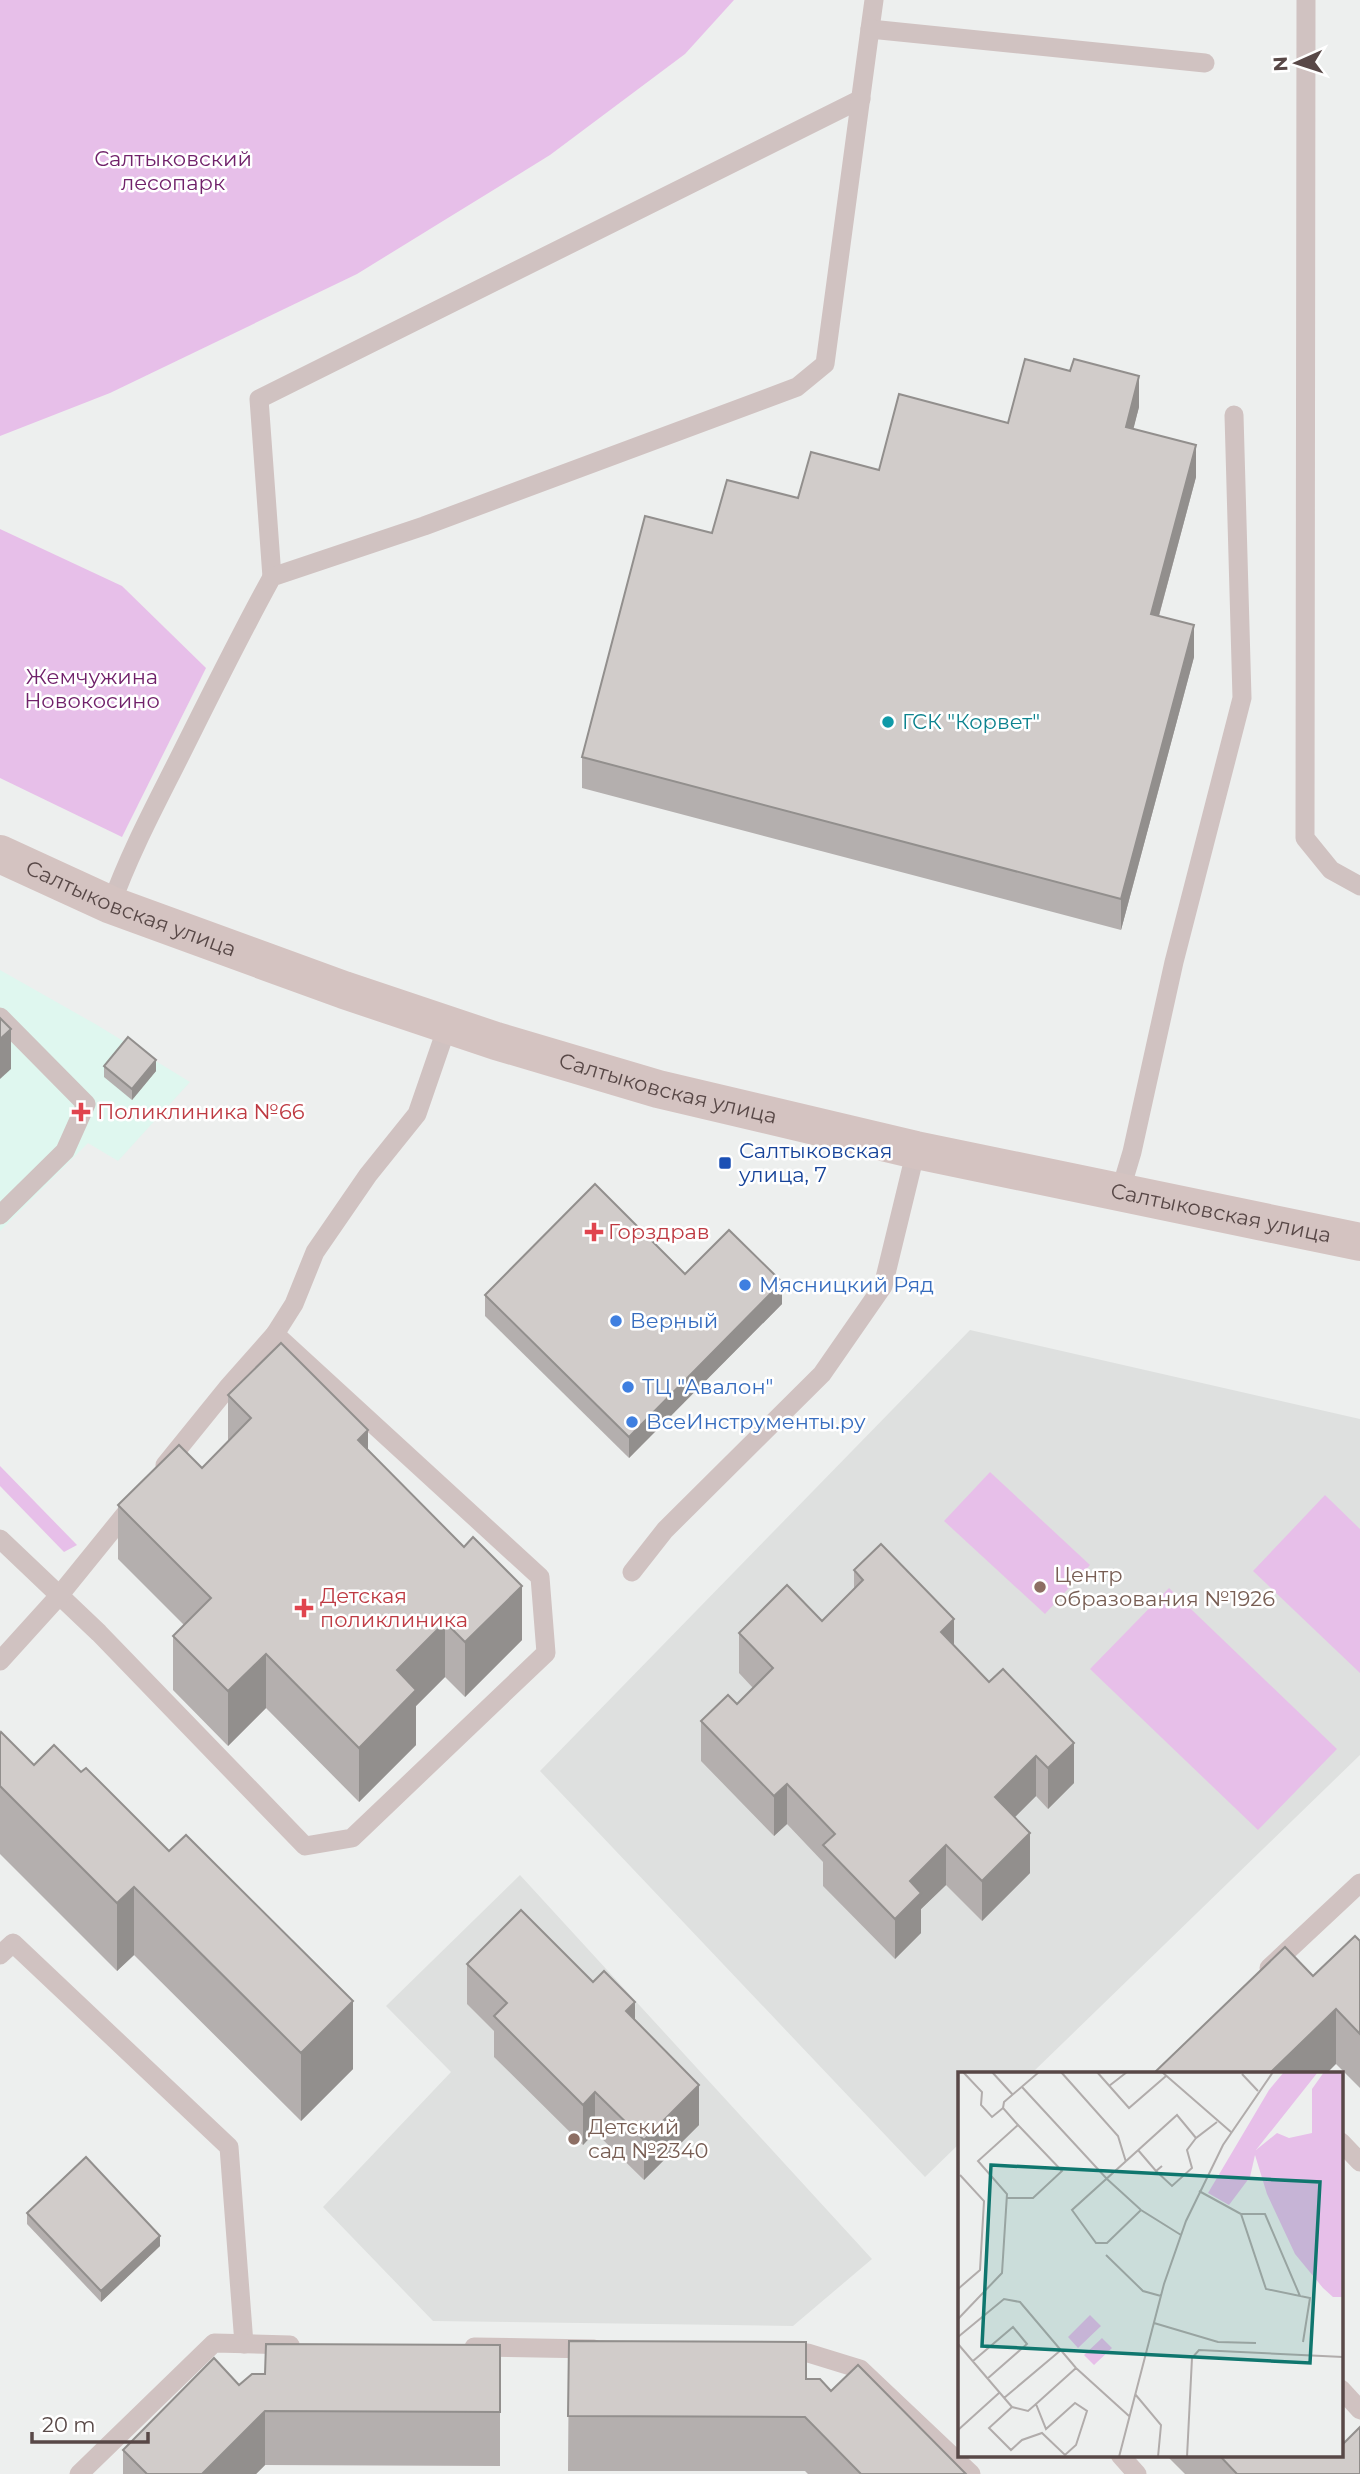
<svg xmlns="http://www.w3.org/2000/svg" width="1360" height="2474" font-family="Montserrat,sans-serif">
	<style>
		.education { fill: #dee0df }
		.medical { fill: #dff7ef }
		.green { fill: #e7bfe9 }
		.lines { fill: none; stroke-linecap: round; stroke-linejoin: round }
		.lane { stroke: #d0c2c1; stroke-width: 19 }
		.secondary { stroke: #d4c3c1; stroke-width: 38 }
		.wall { fill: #b4afae }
		.shaded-wall { fill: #928f8d }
		.building { fill: #d1ccca; stroke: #928f8d; stroke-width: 2 }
		.culture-dot { fill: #0f9aa8; stroke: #fff; stroke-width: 2.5 }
		.health-dot { fill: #e0444e; stroke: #fff; stroke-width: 2.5 }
		.transit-dot { fill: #1a4fb4; stroke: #fff; stroke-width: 2.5 }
		.shop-dot { fill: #3f7fe0; stroke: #fff; stroke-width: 2.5 }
		.education-dot { fill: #8d6e63; stroke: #fff; stroke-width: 2.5 }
		.labels { text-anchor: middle; stroke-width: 5; stroke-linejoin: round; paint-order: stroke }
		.park-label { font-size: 21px; fill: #70216a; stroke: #fff }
		.culture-label { font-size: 21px; fill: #0d838f; stroke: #fff; text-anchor: start }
		.street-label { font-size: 21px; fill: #584847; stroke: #fff }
		.health-label { font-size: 21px; fill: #be3a42; stroke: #fff; text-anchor: start }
		.transit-label { font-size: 21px; fill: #164399; stroke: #fff; text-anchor: start }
		.shop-label { font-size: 21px; fill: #366cbe; stroke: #fff; text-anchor: start }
		.education-label { font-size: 21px; fill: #785e54; stroke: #fff; text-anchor: start }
		.inset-road { fill: none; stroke: #b1acab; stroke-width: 2 }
		.view { fill: #0f766e; fill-opacity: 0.15; stroke: #0f766e; stroke-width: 3.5 }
		.inset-edge { fill: none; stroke: #584847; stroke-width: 3.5 }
	</style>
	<rect width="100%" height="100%" fill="#edefee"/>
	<g class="education">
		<polygon points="970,1330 1360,1419 1360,1755 1032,2073 959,2073 959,2144 925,2177 540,1771"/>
		<polygon points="520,1875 872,2259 793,2326 433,2321 323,2207 451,2072 386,2006"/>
	</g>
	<polygon class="medical" points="0,970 97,1025 190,1082 118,1161 88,1143 0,1231"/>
	<g class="green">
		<polygon points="0,0 734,0 685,54 550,155 357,274 110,393 0,436"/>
		<polygon points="0,529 122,586 206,668 122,837 0,778"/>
		<polygon points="0,1466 77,1545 64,1552 0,1486"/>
		<polygon points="990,1472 1090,1565 1045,1614 944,1521"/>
		<polygon points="1325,1495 1360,1529 1360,1673 1253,1571"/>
		<polygon points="1169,1588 1337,1749 1258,1830 1090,1669"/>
	</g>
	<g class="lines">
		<g class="lane">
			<polyline points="1306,0 1305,838 1331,870 1360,886"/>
			<polyline points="870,29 874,0"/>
			<polyline points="272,577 259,399 861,99"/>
			<path d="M111,905C130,852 156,804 181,754C211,694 240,635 272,577L424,526L797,387L825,364L870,29L1205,63"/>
			<polyline points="0,1017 86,1104 65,1151 0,1215"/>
			<polyline points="1120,1192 1132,1152 1174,962 1242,698 1234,415"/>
			<polyline points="165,1465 229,1386 275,1334 294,1304 315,1252 368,1175 417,1114 448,1024"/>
			<polyline points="0,1539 99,1633 305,1846 352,1838 546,1653 540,1577 275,1334"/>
			<polyline points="632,1572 665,1530 822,1374 883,1286 916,1150"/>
			<polyline points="0,1661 58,1597 135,1502"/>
			<polyline points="0,1955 13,1943 229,2147 244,2344"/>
			<polyline points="1269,1968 1360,1883"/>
			<polyline points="1341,2142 1360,2162"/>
			<polyline points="474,2347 594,2349"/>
			<polyline points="782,2353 808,2353 860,2369 971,2474"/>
			<polyline points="1341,2389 1360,2410"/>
			<polyline points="1120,2455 1137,2474"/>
			<polyline points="79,2474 214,2343 290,2345"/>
		</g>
		<path class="secondary" id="s1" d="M0,854L111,905L344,990L496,1041L658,1089L916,1150L1360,1242"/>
	</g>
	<g class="wall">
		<polygon points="1070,371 1139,407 1133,429 1196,477 1159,616 1194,657 1121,930 582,788 582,757 712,533 798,498 1008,423"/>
		<polygon points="104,1066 156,1071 132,1100 104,1077"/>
		<polygon points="685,1274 782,1304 629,1458 485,1316 485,1295"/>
		<polygon points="228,1395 368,1450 522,1640 465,1697 445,1677 416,1706 416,1745 359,1802 266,1708 228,1746 173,1690 173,1636 184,1625 118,1559 118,1505 202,1468 228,1442"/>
		<polygon points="854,1570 954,1646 1074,1783 1048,1809 1036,1796 1015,1817 1030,1873 982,1921 946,1885 921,1909 921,1933 895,1959 823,1886 823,1862 787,1824 774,1836 701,1761 701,1721 737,1704 753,1688 739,1673 739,1633 822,1621 854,1589"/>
		<polygon points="0,1734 34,1765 81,1772 169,1851 353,2069 301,2121 134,1955 117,1971 0,1854"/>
		<polygon points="1360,1941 1360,2088 1336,2064 1313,1976"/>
		<polygon points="467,1964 593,1982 635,2021 699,2125 644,2180 595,2132 583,2145 494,2057 494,2031 467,2004"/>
		<polygon points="27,2213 160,2246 101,2302 27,2224"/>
		<polygon points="569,2341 806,2379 966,2474 808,2474 805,2471 568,2471"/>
		<polygon points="500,2345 500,2466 265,2465 256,2474 123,2474 123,2450 239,2385"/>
		<polygon points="1166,2455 1341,2455 1360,2474 1185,2474"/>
	</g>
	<g class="shaded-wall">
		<polygon points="1139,376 1139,407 1126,458 1126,427"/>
		<polygon points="1196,445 1196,477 1151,645 1151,614"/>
		<polygon points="1194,625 1194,657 1121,930 1121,899"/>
		<polygon points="11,1029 11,1069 0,1079 0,1039"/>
		<polygon points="156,1060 156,1071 132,1100 132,1089"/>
		<polygon points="782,1282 782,1304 629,1458 629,1437"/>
		<polygon points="368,1430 368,1484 358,1440"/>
		<polygon points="522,1586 522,1640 465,1697 465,1642"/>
		<polygon points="954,1619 954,1659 941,1632"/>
		<polygon points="445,1622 445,1677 416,1706 416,1745 359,1802 359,1748 397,1670"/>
		<polygon points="266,1654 266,1708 228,1746 228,1691"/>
		<polygon points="1074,1743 1074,1783 1048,1809 1048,1768"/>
		<polygon points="1036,1756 1036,1796 995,1837 995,1797"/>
		<polygon points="787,1784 787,1824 774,1836 774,1796"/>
		<polygon points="1030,1833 1030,1873 982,1921 982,1881"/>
		<polygon points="946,1845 946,1885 921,1909 921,1933 895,1959 895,1919 910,1881"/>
		<polygon points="134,1887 134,1955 117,1971 117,1903"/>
		<polygon points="353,2001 353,2069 301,2121 301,2053"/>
		<polygon points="635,2002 635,2042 626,2011"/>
		<polygon points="1336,2009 1336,2064 1327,2073 1270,2073"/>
		<polygon points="699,2085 699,2125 644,2180 644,2140"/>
		<polygon points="595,2092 595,2132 583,2145 583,2105"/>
		<polygon points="160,2236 160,2246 101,2302 101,2291"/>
		<polygon points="265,2411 265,2465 256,2474 202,2474"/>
	</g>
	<g class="building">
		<polygon points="1025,359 1070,371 1074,359 1139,376 1126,427 1196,445 1151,614 1194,625 1121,899 582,757 645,516 712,533 727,480 798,498 811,452 879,470 899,394 1008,423"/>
		<polygon points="0,1018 11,1029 0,1039"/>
		<polygon points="128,1037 156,1060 132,1089 104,1066"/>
		<polygon points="595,1184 685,1274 729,1230 782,1282 629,1437 485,1295"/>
		<polygon points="281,1343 368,1430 358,1440 464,1547 473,1537 522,1586 465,1642 445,1622 397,1670 416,1690 359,1748 266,1654 228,1691 173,1636 211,1598 118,1505 179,1445 202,1468 251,1418 228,1395"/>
		<polygon points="881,1544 954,1619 941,1632 989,1682 1003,1669 1074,1743 1048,1768 1036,1756 995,1797 1030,1833 982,1881 946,1845 910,1881 921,1893 895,1919 823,1845 835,1834 787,1784 774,1796 701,1721 728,1695 737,1704 773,1668 739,1633 787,1585 822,1621 863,1580 854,1570"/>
		<polygon points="1,1732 34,1765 54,1745 81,1772 86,1768 169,1851 186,1835 353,2001 301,2053 134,1887 117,1903 0,1786 0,1734"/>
		<polygon points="521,1910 593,1982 604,1971 635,2002 626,2011 699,2085 644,2140 595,2092 583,2105 494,2016 507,2003 467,1964"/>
		<polygon points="1355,1936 1360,1941 1360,2034 1336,2009 1270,2073 1154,2073 1285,1947 1313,1976"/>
		<polygon points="86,2157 160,2236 101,2291 27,2213"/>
		<polygon points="569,2341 806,2342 806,2379 820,2379 831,2391 858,2365 966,2474 861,2474 805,2417 568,2416"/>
		<polygon points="266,2344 500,2345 500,2412 265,2411 202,2474 147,2474 123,2450 214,2358 239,2385 252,2374 265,2374"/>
		<polygon points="1360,2427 1360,2474 1237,2474 1219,2455 1341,2455 1341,2446"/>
	</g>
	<circle class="culture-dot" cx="888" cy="722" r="7"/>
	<g class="health-dot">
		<path d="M77.5 1101.5h7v7h7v7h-7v7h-7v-7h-7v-7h7z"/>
		<path d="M590.5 1221.5h7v7h7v7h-7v7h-7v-7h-7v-7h7z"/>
		<path d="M300.5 1597.5h7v7h7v7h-7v7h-7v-7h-7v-7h7z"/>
	</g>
	<rect class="transit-dot" x="718" y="1156" width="14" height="14" rx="3.5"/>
	<g class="shop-dot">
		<circle cx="745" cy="1285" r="7"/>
		<circle cx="616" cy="1321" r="7"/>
		<circle cx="628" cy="1387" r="7"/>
		<circle cx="632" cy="1422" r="7"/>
	</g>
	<g class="education-dot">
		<circle cx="1040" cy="1587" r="7"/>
		<circle cx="574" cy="2139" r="7"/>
	</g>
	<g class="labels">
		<g class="park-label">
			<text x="173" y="166">Салтыковский<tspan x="173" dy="24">лесопарк</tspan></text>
			<text x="92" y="684">Жемчужина<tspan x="92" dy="24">Новокосино</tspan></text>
		</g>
		<g class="culture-label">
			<text x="902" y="729">ГСК "Корвет"</text>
		</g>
		<g class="street-label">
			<text dy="7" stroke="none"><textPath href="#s1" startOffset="142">Салтыковская улица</textPath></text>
			<text dy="7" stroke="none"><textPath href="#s1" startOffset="709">Салтыковская улица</textPath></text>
			<text dy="7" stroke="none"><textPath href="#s1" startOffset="1276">Салтыковская улица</textPath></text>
		</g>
		<g class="health-label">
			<text x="97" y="1119">Поликлиника №66</text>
			<text x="608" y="1239">Горздрав</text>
			<text x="320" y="1603">Детская<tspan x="320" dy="24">поликлиника</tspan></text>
		</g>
		<g class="transit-label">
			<text x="739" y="1158">Салтыковская<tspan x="739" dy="24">улица, 7</tspan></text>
		</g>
		<g class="shop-label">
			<text x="759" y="1292">Мясницкий Ряд</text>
			<text x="630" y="1328">Верный</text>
			<text x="642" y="1394">ТЦ "Авалон"</text>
			<text x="646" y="1429">ВсеИнструменты.ру</text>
		</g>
		<g class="education-label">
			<text x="1054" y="1582">Центр<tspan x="1054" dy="24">образования №1926</tspan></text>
			<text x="588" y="2134">Детский<tspan x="588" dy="24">сад №2340</tspan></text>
		</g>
	</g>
	<g transform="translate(958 2072)">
		<rect width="385" height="385" fill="#edefee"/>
		<path d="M326,0H360L298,78L319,61L331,66L354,61V17L366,0H385V225H375L365,216L337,182L309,122L297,83L292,105L271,133L250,121L311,18ZM132,243L143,254L120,276L110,265ZM144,266L154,276L136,293L126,283Z" fill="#e7bfe9"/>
		<path class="inset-road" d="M5,0L24,20L23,33L34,45L45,36M34,0L55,23M103,0L160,64L168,90M139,0L171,36L208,4M204,0L273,60M284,2L300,19M151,14L169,0M64,15L149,107L183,138L223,163M180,78L198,99L204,94M198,99L214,114L234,96L229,78L238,66M241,119L283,142L308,217L352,226L345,270M49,126H75L104,99L60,53M183,138L149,171H138L114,138L219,43L238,66L259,50M283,142H307L342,224M148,183L185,219L203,224M0,217L22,198L26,129L2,103M0,247L44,201L49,122L20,89L60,53L45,36L46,30L81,0M196,251L260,270L298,271M0,265L46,227L62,230L118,296L171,344M0,272L54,335L70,339L78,332M15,289L55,255L69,272L29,307M177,322L203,353L200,385M46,326L103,278M54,335L31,356L53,378L64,368L84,361L107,383L118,373L129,339L117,331L88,357L78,332L118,296M0,358L41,321M161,385L206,212L228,149L265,73L315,0M229,385L234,286L241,278L385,285"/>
		<path class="view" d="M33,93L362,110L352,291L24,274Z"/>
		<rect width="385" height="385" class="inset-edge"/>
	</g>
	<g transform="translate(1297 63) rotate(267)" stroke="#ffffff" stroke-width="5" paint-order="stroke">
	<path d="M0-5L12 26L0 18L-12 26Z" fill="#584847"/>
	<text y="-10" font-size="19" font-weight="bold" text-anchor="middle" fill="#584847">N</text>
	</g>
	<path d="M32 2432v10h116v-10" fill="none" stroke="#584847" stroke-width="3.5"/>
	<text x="42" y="2432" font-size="21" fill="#584847" stroke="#ffffff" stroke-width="5" paint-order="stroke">20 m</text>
</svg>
